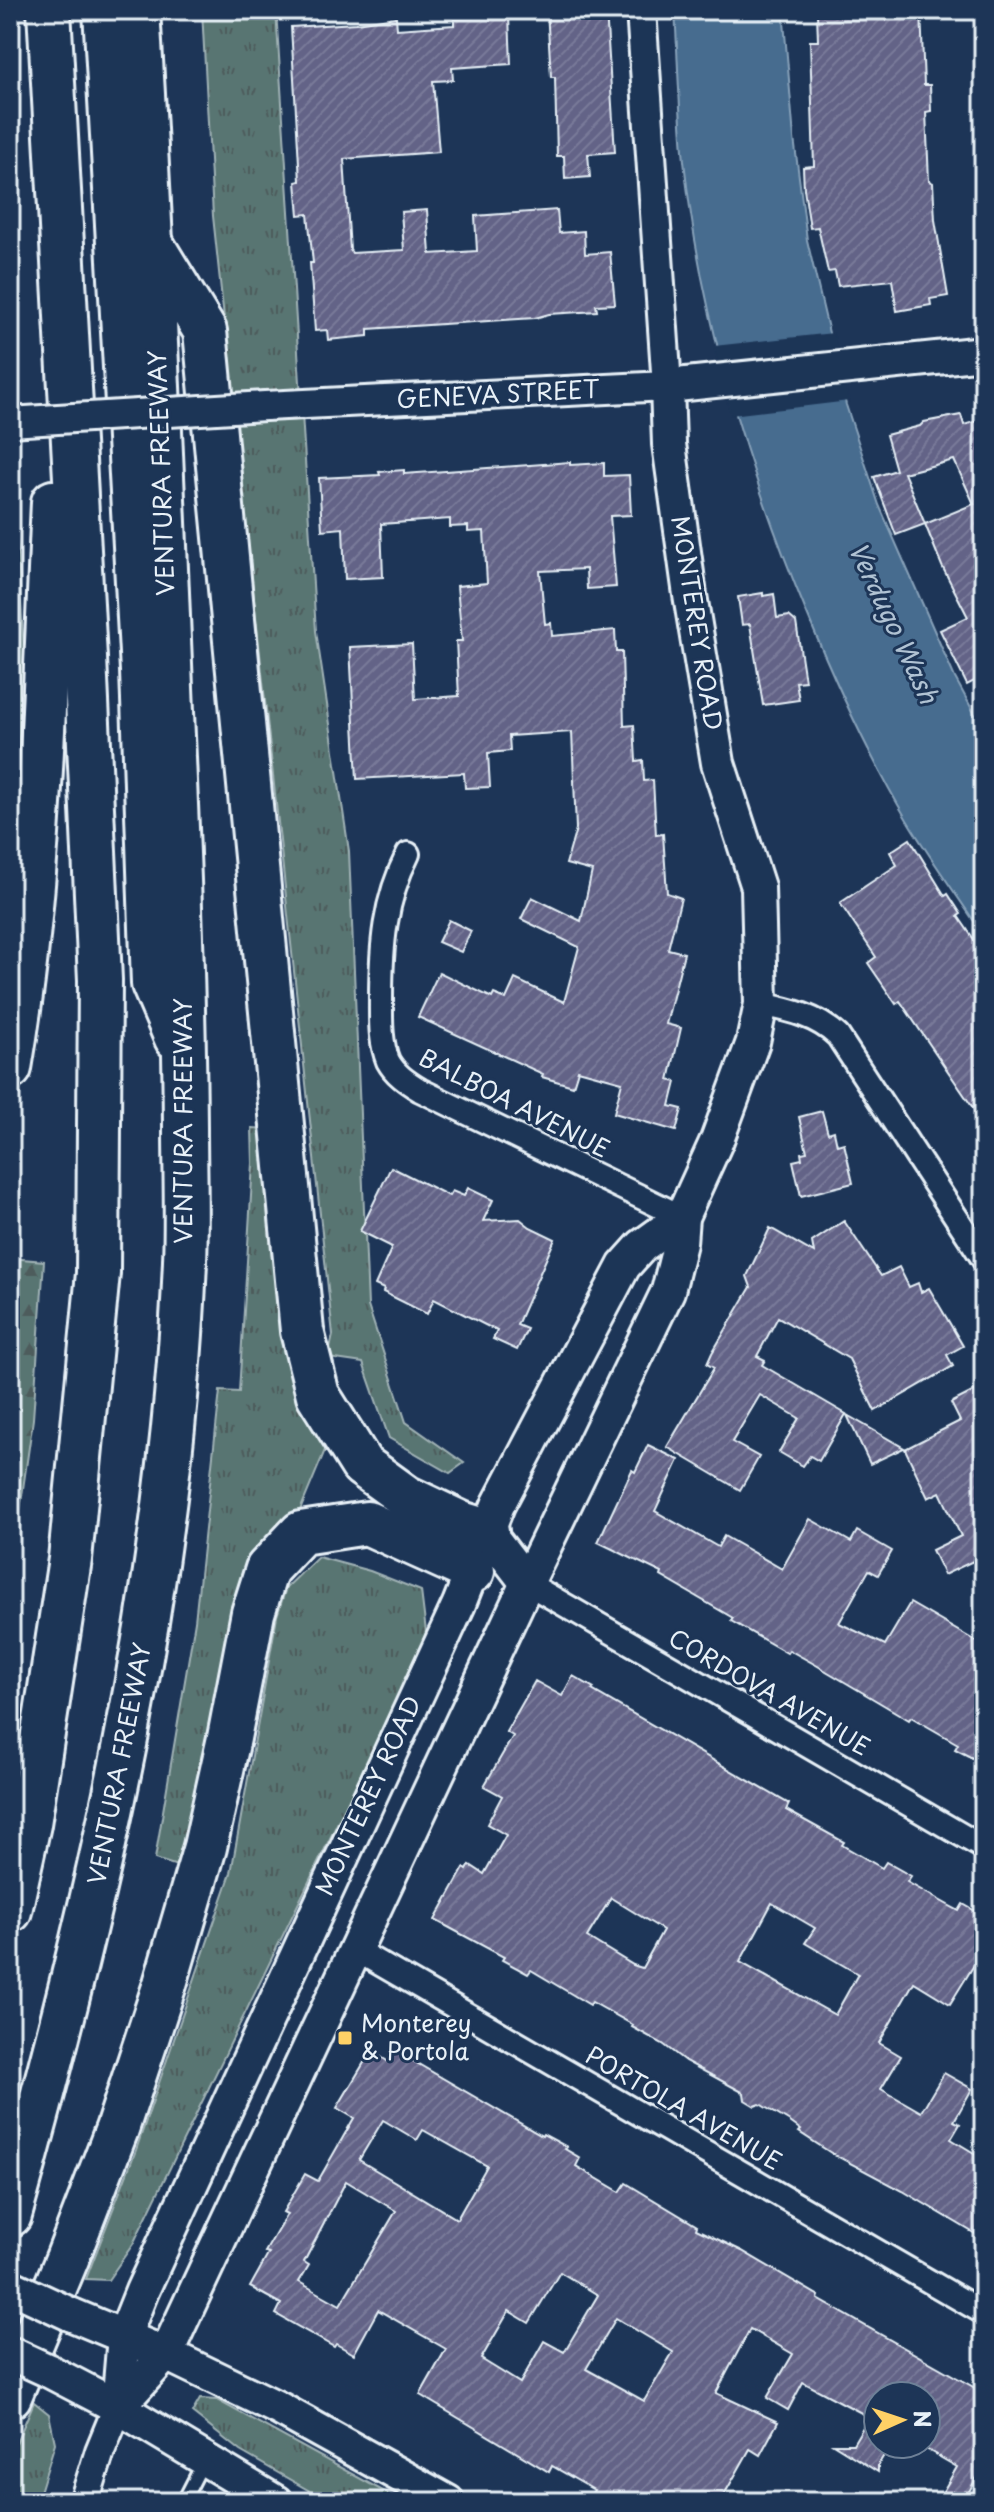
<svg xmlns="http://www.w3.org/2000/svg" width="994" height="2512" font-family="'Playpen Sans',sans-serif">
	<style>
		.grass { fill: url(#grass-tufts); stroke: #a0b2b5; stroke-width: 2 }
		.forest { fill: url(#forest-firs); stroke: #a0b2b5; stroke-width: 2 }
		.water { fill: #476c8f; stroke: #87a1b9; stroke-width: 2 }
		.pier { fill: #1d3557 }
		.building { fill: url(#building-hatch); stroke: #e8f1f8; stroke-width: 2; fill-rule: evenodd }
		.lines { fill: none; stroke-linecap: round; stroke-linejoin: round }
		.service-casing { stroke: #e8f1f8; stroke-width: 17 }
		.minor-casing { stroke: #e8f1f8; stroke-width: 28 }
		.tertiary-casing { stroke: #e8f1f8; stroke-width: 34 }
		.secondary-casing { stroke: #e8f1f8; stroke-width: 38 }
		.motorway-casing { stroke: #e8f1f8; stroke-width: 48 }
		.service { stroke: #1d3557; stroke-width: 11 }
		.minor { stroke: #1d3557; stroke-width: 22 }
		.tertiary { stroke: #1d3557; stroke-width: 28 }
		.secondary { stroke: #1d3557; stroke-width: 32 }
		.motorway { stroke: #1d3557; stroke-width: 42 }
		.tertiary-bridge-casing { stroke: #e8f1f8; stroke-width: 34; stroke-linecap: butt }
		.secondary-bridge-casing { stroke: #e8f1f8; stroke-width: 38; stroke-linecap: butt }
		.tertiary-bridge { stroke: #1d3557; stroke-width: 28 }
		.secondary-bridge { stroke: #1d3557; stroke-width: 32 }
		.poi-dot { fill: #ffd166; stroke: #1d3557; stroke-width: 3 }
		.labels { text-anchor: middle; stroke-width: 6; stroke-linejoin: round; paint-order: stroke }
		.street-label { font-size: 24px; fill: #e8f1f8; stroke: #1d3557 }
		.poi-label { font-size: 24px; fill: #e8f1f8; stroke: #1d3557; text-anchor: start }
		.water-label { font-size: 26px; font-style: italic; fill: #b0c2d3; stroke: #1d3557 }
	</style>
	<defs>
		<pattern id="grass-tufts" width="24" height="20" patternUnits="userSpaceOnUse" patternTransform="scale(2)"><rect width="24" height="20" fill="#587472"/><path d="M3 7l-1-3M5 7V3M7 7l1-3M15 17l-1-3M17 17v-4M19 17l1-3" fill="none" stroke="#4e5c5c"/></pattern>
		<pattern id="forest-firs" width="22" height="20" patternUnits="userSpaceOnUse" patternTransform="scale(2)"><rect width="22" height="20" fill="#587472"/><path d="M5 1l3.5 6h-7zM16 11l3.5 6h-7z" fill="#4e5c5c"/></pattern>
		<pattern id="building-hatch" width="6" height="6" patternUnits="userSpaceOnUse" patternTransform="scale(2)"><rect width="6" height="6" fill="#636387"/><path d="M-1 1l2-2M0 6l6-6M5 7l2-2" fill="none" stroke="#797a99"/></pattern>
	</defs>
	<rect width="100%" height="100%" fill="#1d3557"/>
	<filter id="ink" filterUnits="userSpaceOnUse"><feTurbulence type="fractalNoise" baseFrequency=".0125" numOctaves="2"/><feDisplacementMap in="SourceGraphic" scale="16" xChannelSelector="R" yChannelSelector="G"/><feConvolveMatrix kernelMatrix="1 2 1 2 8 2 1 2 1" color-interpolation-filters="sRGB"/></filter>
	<g filter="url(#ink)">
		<g class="grass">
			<polygon points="202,10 276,10 316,631 349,851 368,1306 406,1422 464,1463 450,1473 389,1438 363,1363 328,1358 333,1335 213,216"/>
			<polygon points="10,428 25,667 17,897 10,951"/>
			<polygon points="252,1128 270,1129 328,1443 296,1520 184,1868 155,1859 195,1621 220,1391 239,1392 253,1163"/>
			<polygon points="318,1557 370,1571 421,1591 426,1632 420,1653 133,2244 108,2280 86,2279 136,2150 231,1873 277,1616 286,1588"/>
			<polygon points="200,2399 217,2400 403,2502 329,2502 240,2451 192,2413"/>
			<polygon points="34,2402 49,2414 55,2443 37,2502 10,2502 10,2457"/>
		</g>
		<polygon class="forest" points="10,1258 44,1261 33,1419 10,1580"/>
		<path class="water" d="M675,10H783L794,138L807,240L846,405L879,505L955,678L984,731V936C959,898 931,860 907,820C868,755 836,684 807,614C747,469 701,318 684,161C679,111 678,60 675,10Z"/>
		<polygon class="pier" points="833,333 849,401 731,415 714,346"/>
		<g class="building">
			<polygon points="547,10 606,10 615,152 588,154 590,177 565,179 564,156 557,156 555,77 551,77"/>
			<polygon points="878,10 921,10 924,85 930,85 931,111 926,112 929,181 933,183 935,220 948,296 930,299 931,305 897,311 892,280 838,286 835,271 828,272 818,227 810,228 804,189 803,167 814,166 810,41 818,41 817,13"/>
			<polygon points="509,16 511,64 452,68 453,80 433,81 439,152 344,159 350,250 352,253 404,250 401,212 427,210 430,254 477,251 475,216 557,210 559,233 584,231 585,254 610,252 615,304 596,305 597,311 549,314 535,318 368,329 368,336 328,340 327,330 315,331 310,263 313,263 308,214 299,215 296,182 300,181 291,27 356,23 396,17 397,29 454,25 454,19"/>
			<polygon points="961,415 964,425 984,419 984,676 967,685 940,630 968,617 942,566 925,524 974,504 954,460 904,473 925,524 896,535 874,477 896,470 886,435 920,426 924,422"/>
			<polygon points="570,462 570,465 604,463 604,476 629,475 631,515 610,516 616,587 587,589 586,569 540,571 545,624 551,623 552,636 615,630 616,652 622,652 624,726 634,725 636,761 643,760 644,781 653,780 656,835 663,834 667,893 681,898 668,949 684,953 666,1024 681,1028 669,1080 676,1082 670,1106 682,1109 676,1131 614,1113 622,1082 578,1070 573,1086 542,1077 543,1074 418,1017 439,972 492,998 494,994 506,999 515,979 564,1002 579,947 521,919 532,897 581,921 592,871 566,864 576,829 572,732 509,736 510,751 488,753 490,787 465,788 464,773 357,779 350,647 412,644 415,699 459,696 456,641 462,641 457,586 487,583 484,531 468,532 468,526 450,527 450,519 381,524 383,577 345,579 343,528 322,530 319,478 380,475 379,472 404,470 404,474"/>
			<polygon points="763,593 763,596 774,594 777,618 789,616 796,622 805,681 796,682 799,700 763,705 750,624 742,625 738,597"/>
			<polygon points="910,839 945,896 948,894 961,914 958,916 984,954 984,1124 900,1001 896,1004 868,963 876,957 840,903 897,865 890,852"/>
			<polygon points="449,920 471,931 461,952 438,942"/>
			<polygon points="822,1111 828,1133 834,1131 837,1145 844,1143 853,1183 801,1196 793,1161 802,1159 801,1153 807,1152 799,1117"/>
			<polygon points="391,1167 449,1196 452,1191 464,1196 468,1188 493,1200 483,1221 520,1219 530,1227 555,1239 517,1325 527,1329 517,1350 493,1339 497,1331 434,1299 427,1314 383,1292 384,1289 375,1285 392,1247 360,1231"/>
			<polygon points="844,1221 881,1276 899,1267 909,1287 918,1283 921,1292 929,1288 963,1346 947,1355 953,1366 875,1411 849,1359 778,1317 757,1356 765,1360 762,1365 846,1414 819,1461 810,1456 803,1466 779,1452 799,1418 760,1395 732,1442 759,1457 740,1490 667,1447 714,1368 707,1364 712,1353 751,1287 747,1276 770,1228 814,1253 812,1242"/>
			<polygon points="984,1386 984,1583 973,1561 944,1575 932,1550 961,1536 940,1492 928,1498 905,1449 960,1421 951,1403"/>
			<polygon points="847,1415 904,1448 870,1464"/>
			<polygon points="648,1445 679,1460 655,1511 718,1547 724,1536 782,1569 810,1519 851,1542 857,1531 892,1551 878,1575 869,1570 839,1623 885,1645 910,1603 984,1646 984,1764 955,1749 958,1744 911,1717 909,1720 816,1665 789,1650 787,1653 731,1621 733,1618 661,1576 662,1573 598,1542 632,1470 635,1472"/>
			<path d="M573,1676L594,1688L592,1690L789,1804L786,1810L844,1842L842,1845L882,1868L886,1862L911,1876L907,1882L948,1905L959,1911L963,1904L984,1916V1949L950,2004L914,1982L879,2043L901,2056L881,2089L921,2112L944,2073L972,2089L954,2121L960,2124L951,2139L984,2159V2239L903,2191L831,2153L799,2132L801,2130L790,2122L760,2104L755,2106L745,2100L744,2093L685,2061L663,2044L632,2027L633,2025L592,2002L590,2005L531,1970L528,1974L502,1960L504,1957L435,1920L464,1868L467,1870L470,1865L484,1874L506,1835L487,1824L502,1796L484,1786L513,1736L506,1732L535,1681L562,1696ZM611,1898L663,1930L642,1968L633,1965L587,1937ZM772,1903L815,1928L805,1943L858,1974L835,2015L740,1962Z"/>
			<path d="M371,2051L389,2062L396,2051L542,2136L543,2134L567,2147L565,2149L580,2158L576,2166L620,2192L626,2183L697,2226L696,2229L742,2251L819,2296L818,2299L984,2393V2465L963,2502H937L957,2467L926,2449V2396H878V2444H891L878,2465V2472L833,2444H853L869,2417L803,2382L788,2410L767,2398L793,2354L750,2329L716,2393L778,2422L760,2455L750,2449L720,2502H603L591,2495L594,2490L552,2466L549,2472L420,2395L446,2349L378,2310L354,2354L336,2344L334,2347L276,2314L281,2304L250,2287L269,2253L265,2252L287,2214L283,2212L305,2174L318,2181L354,2118L337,2108ZM383,2120L417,2140L423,2130L487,2166L457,2219L359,2160ZM346,2181L396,2211L340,2305L299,2282L309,2265L304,2262ZM560,2272L598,2295L564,2352L544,2341L520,2383L481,2359L509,2311L529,2323ZM616,2318L673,2352L644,2401L586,2369Z"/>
		</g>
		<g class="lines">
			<defs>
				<polyline id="service" points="183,2502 203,2463"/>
				<g id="minor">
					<path d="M408,854C384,901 381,947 381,999C381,1020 380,1041 388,1061C395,1074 407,1082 420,1090L682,1217"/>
					<path d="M761,1004C790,1010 817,1016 838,1036L984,1260"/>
					<polyline points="527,1583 984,1848"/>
					<polyline points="356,1950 984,2313"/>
				</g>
				<g id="tertiary">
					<polyline points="265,406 667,386 641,10"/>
					<polyline points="84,2502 100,2451 118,2407"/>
				</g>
				<g id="secondary">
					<polyline points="487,1531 527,1583"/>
					<polyline points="70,2314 166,2354 278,2408 448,2502"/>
					<polyline points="47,2370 118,2407 276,2502"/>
					<polyline points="118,2407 166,2354 527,1583 668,1291 680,1243 682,1217 717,1140 753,1042 761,1004 758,887 718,763 690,595 669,444 667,386 984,353"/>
					<polyline points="118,2407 124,2336 142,2291 459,1604 498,1505 624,1266 642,1246 682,1217"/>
				</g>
				<g id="motorway">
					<polyline points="105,10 142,671 153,984 176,1038"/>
					<polyline points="153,246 205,331 302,1331 318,1395 362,1465 406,1497 461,1523 487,1531"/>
					<path d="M10,1068C42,882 44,691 53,502"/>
					<polyline points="10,1911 29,1824 70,1559 98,1273 100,980 85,658 49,10"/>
					<path d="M10,2215C97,1903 172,1586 185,1261C187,1216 185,1171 185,1127C184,996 179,866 173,736C163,494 153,252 138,10"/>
					<polyline points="10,2396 67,2259 117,2129 165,1984 205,1847 229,1738 253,1613 267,1569 301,1533 367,1523 473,1571"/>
				</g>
			</defs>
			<use href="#service" class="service-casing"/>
			<use href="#minor" class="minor-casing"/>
			<use href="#tertiary" class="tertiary-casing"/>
			<use href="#secondary" class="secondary-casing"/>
			<use href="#motorway" class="motorway-casing"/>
			<use href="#service" class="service"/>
			<use href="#minor" class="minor"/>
			<use href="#tertiary" class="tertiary"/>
			<use href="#secondary" class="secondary"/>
			<use href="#motorway" class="motorway"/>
			<defs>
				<polyline id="tertiary-bridge" points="10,422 265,406"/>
				<g id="secondary-bridge">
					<polyline points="10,2286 70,2314"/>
					<polyline points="10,2353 47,2370"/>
				</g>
			</defs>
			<use href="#tertiary-bridge" class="tertiary-bridge-casing"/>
			<use href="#secondary-bridge" class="secondary-bridge-casing"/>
			<use href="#tertiary-bridge" class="tertiary-bridge"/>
			<use href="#secondary-bridge" class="secondary-bridge"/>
		</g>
	</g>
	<rect class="poi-dot" x="337" y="2030" width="16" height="16" rx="4"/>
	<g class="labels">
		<g class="street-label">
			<text transform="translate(498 395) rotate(-3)" y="8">GENEVA STREET</text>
			<text transform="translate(162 473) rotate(-92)" y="8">VENTURA FREEWAY</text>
			<text transform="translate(696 623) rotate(81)" y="8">MONTEREY ROAD</text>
			<text transform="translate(514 1104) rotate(27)" y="8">BALBOA AVENUE</text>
			<text transform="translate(184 1121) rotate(-90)" y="8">VENTURA FREEWAY</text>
			<text transform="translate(769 1693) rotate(30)" y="8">CORDOVA AVENUE</text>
			<text transform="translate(120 1764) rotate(-79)" y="8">VENTURA FREEWAY</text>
			<text transform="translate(369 1796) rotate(-65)" y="8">MONTEREY ROAD</text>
			<text transform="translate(683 2109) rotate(30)" y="8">PORTOLA AVENUE</text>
		</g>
		<g class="poi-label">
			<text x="361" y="2032">Monterey<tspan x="361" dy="28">&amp; Portola</tspan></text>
		</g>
		<g class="water-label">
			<text transform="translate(893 623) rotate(65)" y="9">Verdugo Wash</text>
		</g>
	</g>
	<rect width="994" height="2512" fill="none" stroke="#1d3557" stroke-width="40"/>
	<rect x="20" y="20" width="954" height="2472" fill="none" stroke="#e8f1f8" stroke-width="3" filter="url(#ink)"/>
	<g transform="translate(902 2420) rotate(87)"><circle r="38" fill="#1d3557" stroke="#6e8097" stroke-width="2"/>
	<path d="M0-6L14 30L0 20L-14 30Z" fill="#ffd166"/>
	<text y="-12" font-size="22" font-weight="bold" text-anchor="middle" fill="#e8f1f8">N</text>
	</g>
</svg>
